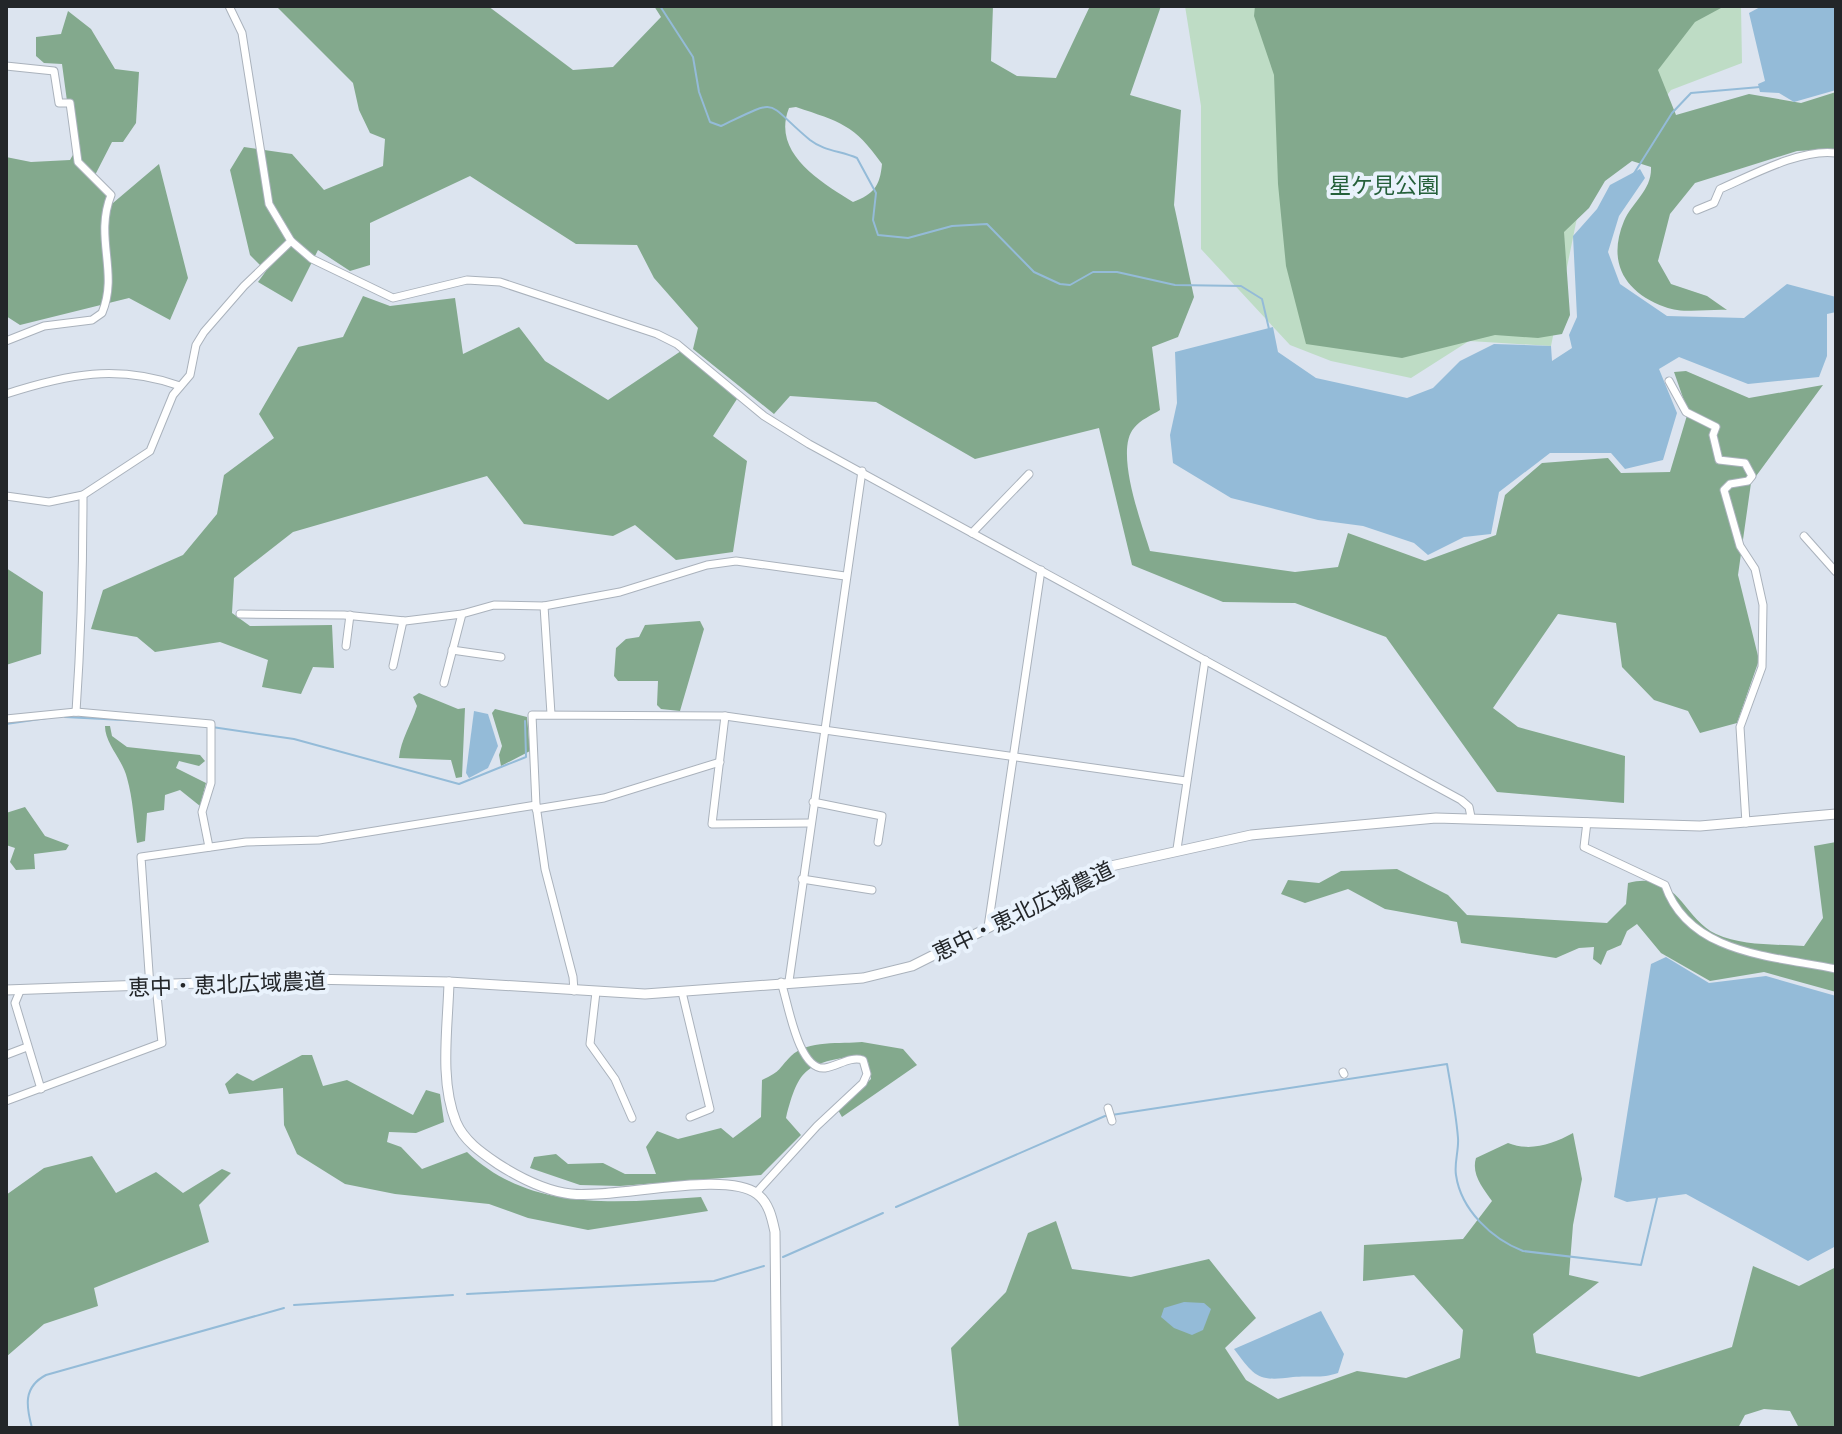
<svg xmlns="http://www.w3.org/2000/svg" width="1842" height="1434" font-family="Montserrat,'Noto Sans JP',sans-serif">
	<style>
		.green { fill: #bedcc5 }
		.forest { fill: #83a98d; fill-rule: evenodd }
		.water { fill: #94bbd8 }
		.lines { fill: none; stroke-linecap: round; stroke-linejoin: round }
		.stream { stroke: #94bbd8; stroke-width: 2 }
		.minor-casing { stroke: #aab2bc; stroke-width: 9 }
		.tertiary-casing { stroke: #aab2bc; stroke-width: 11 }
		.minor { stroke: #fff; stroke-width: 7 }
		.tertiary { stroke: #fff; stroke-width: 9 }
		.labels { text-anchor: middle; stroke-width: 8; stroke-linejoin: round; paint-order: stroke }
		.park-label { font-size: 22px; fill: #25603a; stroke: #e9f2fc }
		.street-label { font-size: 22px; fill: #232629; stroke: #e9f2fc }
	</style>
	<rect width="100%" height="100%" fill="#dce4ef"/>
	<polygon class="green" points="1185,6 1741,6 1742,63 1671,90 1579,208 1551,346 1469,341 1411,378 1331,361 1290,345 1201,249 1201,106"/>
	<g class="forest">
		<path d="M276,6H488L573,70L613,67L661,17L654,6H993L991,61L1017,76L1056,78L1090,6H1161L1130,95L1181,110L1174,205L1194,297L1178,337L1152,347L1160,410C1152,415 1140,420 1134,428C1114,451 1142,524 1150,551L1295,572L1338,567L1348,533L1425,561L1496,535L1505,495L1542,463L1608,458L1621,473L1670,472L1688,412L1674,372L1686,371L1749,398L1823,385L1751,483L1738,575L1759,660L1737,723L1700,733L1688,711L1654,700L1622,667L1616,623L1558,614L1493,708L1518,727L1625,756L1624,803L1497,792L1386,637L1295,603L1223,602L1132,565L1099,428L975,459L876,402L790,396L774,414L693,349L698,328L654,278L637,245L576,244L470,176L370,223V265L350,271L318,250L292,302L258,282L266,271L250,255L230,170L244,147L292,154L324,190L383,166L385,139L370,133L359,110L353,83ZM796,107C840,122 854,124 882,164C880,186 874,194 853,202C821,182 771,153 789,108Z"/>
		<path d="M1255,6H1718L1721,8L1695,22L1658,70L1676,115L1749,94L1801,103L1836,92V149L1797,151L1695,183L1670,214L1658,261L1671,284L1707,296L1727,310C1709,309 1682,314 1665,307C1624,292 1607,262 1624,221C1633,201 1652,190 1651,167L1632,161L1605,181L1589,208L1564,232L1570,315L1562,334L1538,338L1495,335L1402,358L1306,344L1286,266L1278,184L1274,75L1254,16Z"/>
		<polygon points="68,11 91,29 115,69 139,72 136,123 123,142 112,142 92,181 113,203 159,164 188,278 170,320 129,298 20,325 6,316 6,157 31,162 70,160 74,153 62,64 44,63 36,56 36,37 61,34"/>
		<polygon points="363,296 390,306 455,298 463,354 519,327 545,361 608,400 681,351 737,399 713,436 747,461 733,552 676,560 635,525 613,536 524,524 487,476 293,532 234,578 232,613 250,626 332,625 334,668 313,667 301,694 262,687 268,660 220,642 155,652 137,637 91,629 103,590 183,555 217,514 224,475 274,438 259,414 298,347 343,337"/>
		<polygon points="6,568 43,592 41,654 6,665"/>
		<polygon points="700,621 704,629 680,711 661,709 657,705 658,681 618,681 614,676 616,648 626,639 639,637 645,625"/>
		<path d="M419,693L458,709L465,708L462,777L456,778L451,760L399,758C401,739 411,725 417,706L413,697Z"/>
		<polygon points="495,709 527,717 530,751 501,766 499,755 502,746 492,713"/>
		<path d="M105,726H110L112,736L127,747L200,755L205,761L199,766L179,761L176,768L206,783L200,806L180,790L165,795L164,810L147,813L145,841L137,843C134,822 133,799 127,778C123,760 105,744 105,726Z"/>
		<polygon points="25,807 45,836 69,845 66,850 34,854 35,869 16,870 10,862 15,848 6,845 6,813"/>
		<path d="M1836,842V992L1764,972L1710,981L1661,953L1637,924L1627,931L1621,945L1607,951L1601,965L1593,959L1594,947L1579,948L1556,958L1461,943L1457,922L1385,909L1348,889L1305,903L1281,894L1288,880L1319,883L1341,871L1397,869L1448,895L1467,915L1607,923L1626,904L1628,883C1678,870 1683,919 1716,934C1742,946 1775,944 1804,946L1823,918L1814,846Z"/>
		<path d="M862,1042L903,1049L917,1065L842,1117L838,1110L871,1079L868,1062L858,1055C807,1064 799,1066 786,1118L801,1135L761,1175L620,1186L580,1185L530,1168L534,1157L556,1154L568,1164L603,1163L625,1174H656L646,1147L657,1131L678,1139L721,1128L733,1138L761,1117L762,1080C783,1070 777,1070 791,1056C807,1040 842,1044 862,1042Z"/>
		<path d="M302,1055H312L323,1086L347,1080L413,1115L426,1090L440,1094L444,1122L416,1133L389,1132L387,1142L401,1147L422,1169L467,1152C533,1214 619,1202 701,1197L708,1211L588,1230L528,1218L489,1204L395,1194L345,1184L297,1154L284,1125L283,1088L229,1094L225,1084L237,1073L253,1081Z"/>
		<path d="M1573,1133L1582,1179L1573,1225L1569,1275L1599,1282L1533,1334L1536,1353L1639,1377L1732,1347L1753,1266L1799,1286L1836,1267V1428H1799L1790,1411L1764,1409L1745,1415L1738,1428H959L951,1348L1006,1292L1028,1233L1056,1221L1072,1269L1131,1277L1209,1259L1256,1318L1225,1348L1246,1380L1278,1399L1357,1371L1406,1378L1460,1358L1463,1330L1414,1275L1363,1281L1364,1245L1463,1239L1492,1201C1483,1188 1471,1174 1476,1158L1508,1143C1530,1152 1553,1144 1573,1133Z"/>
		<polygon points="92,1156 116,1193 156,1172 183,1193 222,1169 231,1173 199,1205 209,1242 94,1288 98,1306 44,1324 6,1357 6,1195 44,1168"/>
	</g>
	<g class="water">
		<polygon points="1762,6 1836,6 1836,90 1794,102 1779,93 1760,92 1758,84 1765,81 1749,13"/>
		<polygon points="1640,169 1645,178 1619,216 1608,252 1620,284 1667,316 1744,318 1787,284 1836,297 1836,312 1827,314 1827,356 1819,377 1748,384 1679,357 1659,369 1677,413 1663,460 1625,469 1611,453 1550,453 1499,492 1491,534 1464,537 1428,555 1414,543 1363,526 1318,520 1231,498 1173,463 1170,435 1177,403 1175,352 1273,327 1278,352 1316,378 1407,398 1433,388 1460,361 1494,344 1551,346 1552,361 1572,348 1569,335 1577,317 1573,236 1597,209 1610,185"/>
		<polygon points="474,711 488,714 498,746 488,768 469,778 466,773"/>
		<polygon points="1666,957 1709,983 1766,976 1836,996 1836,1246 1808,1261 1686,1194 1627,1202 1614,1197 1651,964"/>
		<polygon points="1184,1302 1204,1303 1211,1309 1203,1330 1192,1335 1174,1328 1161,1317 1164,1308"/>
		<path d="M1321,1311L1344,1354L1338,1373C1320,1379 1310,1375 1293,1377C1258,1382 1255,1377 1234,1349Z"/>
	</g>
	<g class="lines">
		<g class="stream">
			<path d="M660,6L693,57L699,92L710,122L721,126C782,97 763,101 810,140C824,151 841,151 857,158L876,193L873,220L878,235L908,238L952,226L987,224L1034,272L1060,284L1070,285L1093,272H1117L1175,285L1241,286L1262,299L1269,329"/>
			<polyline points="1633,175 1672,113 1691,93 1760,87"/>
			<polyline points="65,717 142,721"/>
			<polyline points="6,724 47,718"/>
			<polyline points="212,727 294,739 459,784 526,757 525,721"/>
			<path d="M896,1207L1105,1116L1447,1064C1451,1088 1456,1113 1458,1138C1459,1150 1454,1163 1456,1175C1461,1210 1492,1239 1523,1251L1641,1265L1657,1198"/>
			<polyline points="783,1257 883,1213"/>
			<polyline points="467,1294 714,1281 764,1266"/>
			<polyline points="294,1305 453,1295"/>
			<path d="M32,1428C26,1406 23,1387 46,1375L284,1308"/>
		</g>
		<defs>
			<g id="minor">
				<polyline points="229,6 242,33 269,204 291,241 312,259 393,298 467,280 500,282 657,334 677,344 764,416 809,444 1461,800 1469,807 1471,817"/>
				<path d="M6,66L54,71L59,103H70L78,162L111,195C94,238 119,272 102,313L92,320L44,326L6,341"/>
				<path d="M1697,210L1714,203L1720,189C1752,175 1802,148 1836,153"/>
				<polyline points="1669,381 1686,412 1716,427 1713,435 1719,460 1745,463 1752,476 1748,481 1730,484 1724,490 1740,546 1755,569 1763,605 1762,667 1740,727 1746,823"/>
				<path d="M6,394C68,374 117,364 180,386"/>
				<polyline points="6,496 49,502 83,495 150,451 173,395 190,375 196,345 204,332 244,286 291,241"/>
				<polyline points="972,533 1029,474"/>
				<polyline points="1804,536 1836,572"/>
				<polyline points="240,614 344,615 405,621 462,614"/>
				<polyline points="346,646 350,615"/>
				<polyline points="452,650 501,657"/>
				<polyline points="393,666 403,621"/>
				<polyline points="444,683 462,614 494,605 544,606"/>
				<path d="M76,712C81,639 83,568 83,495"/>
				<polyline points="551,714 544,606 620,592 707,565 736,561 845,576"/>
				<polyline points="725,716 712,824 810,823"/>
				<polyline points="6,719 76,712 211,724 211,783 202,812 209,847"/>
				<polyline points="813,802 882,816 878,842"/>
				<polyline points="536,809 604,798 720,762"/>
				<path d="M1587,822L1584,847L1665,885C1689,955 1774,956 1836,969"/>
				<polyline points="1177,849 1205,660"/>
				<polyline points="802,879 872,890"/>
				<polyline points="988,927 1041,570"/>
				<polyline points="789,981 862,471"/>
				<polyline points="150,987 141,857 246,842 319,840 536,805"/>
				<polyline points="20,991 15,1003 41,1089"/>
				<polyline points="574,991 573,977 545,869 536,805 532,715 725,716 1186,781"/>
				<polyline points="596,992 590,1044 615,1079 632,1118"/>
				<polyline points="682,992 710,1109 690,1117"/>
				<polyline points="6,1055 27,1047"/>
				<polyline points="1343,1072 1344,1074"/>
				<polyline points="6,1101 162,1043 156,986"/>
				<polyline points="1108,1108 1112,1121"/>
				<path d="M756,1193L817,1126L863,1083L867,1074L863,1060C850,1056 838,1066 825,1068C798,1071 788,1002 781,982"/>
			</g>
			<g id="tertiary">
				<path d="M449,982C448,1026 439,1080 456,1122C464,1141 482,1153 498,1164C520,1178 545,1191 571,1194C616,1199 726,1170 757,1194C769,1203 772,1218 775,1232L777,1428"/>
				<polyline points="6,990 308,979 449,982 645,994 863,978 912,966 1111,866 1251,835 1436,818 1700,826 1836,814"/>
			</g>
		</defs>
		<use href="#minor" class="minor-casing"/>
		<use href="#tertiary" class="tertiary-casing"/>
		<use href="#minor" class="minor"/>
		<use href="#tertiary" class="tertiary"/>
	</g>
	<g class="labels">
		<g class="park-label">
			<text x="1384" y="193">星ケ見公園</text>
		</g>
		<g class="street-label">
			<text transform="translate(1023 911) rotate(-26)" y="8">恵中・恵北広域農道</text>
			<text transform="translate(227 984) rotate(-2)" y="8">恵中・恵北広域農道</text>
		</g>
	</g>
	<rect width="1842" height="1434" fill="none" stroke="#232629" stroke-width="16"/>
</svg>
